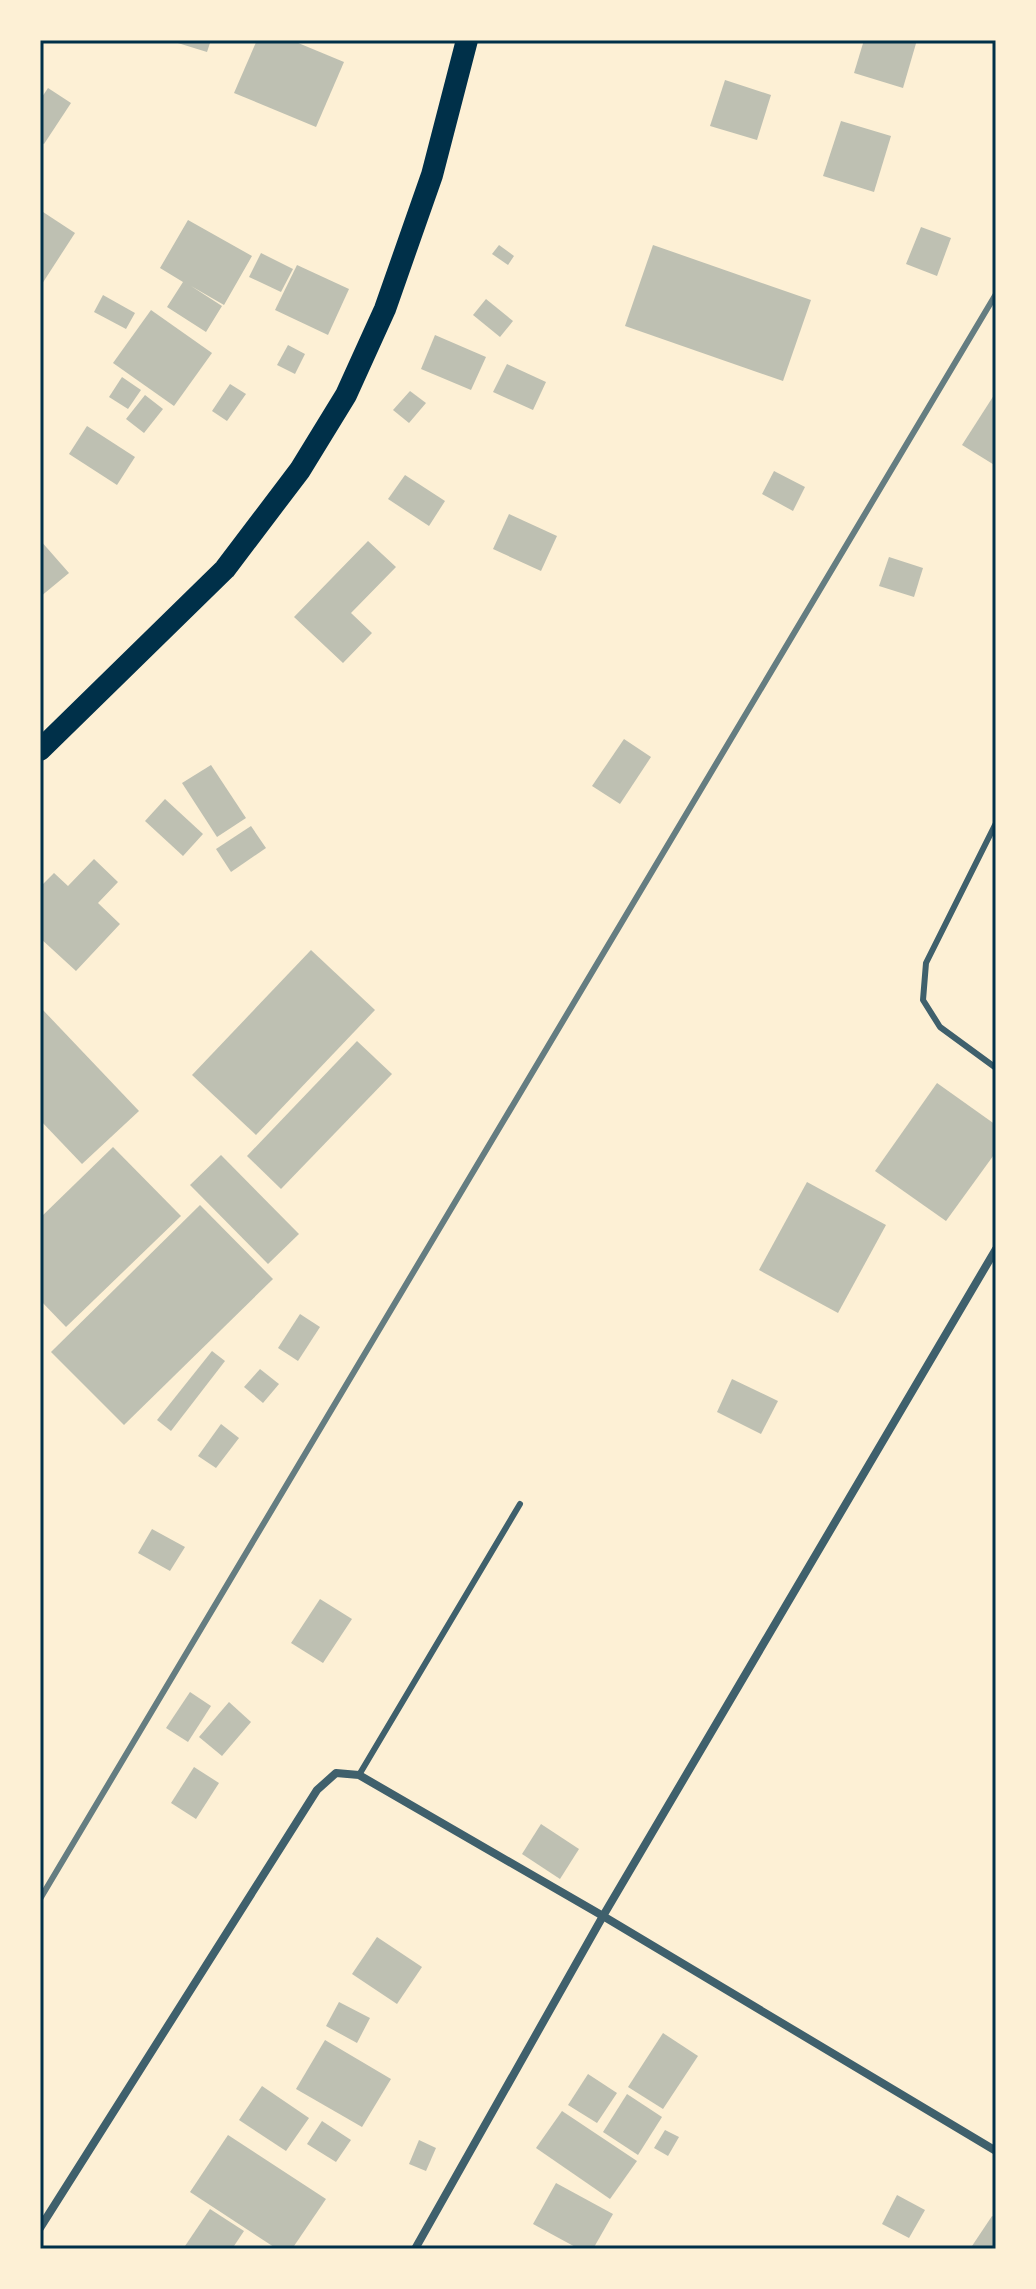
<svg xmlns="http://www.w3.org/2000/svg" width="1036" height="2289" font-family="Barlow,sans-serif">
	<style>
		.building { fill: #bec0b2 }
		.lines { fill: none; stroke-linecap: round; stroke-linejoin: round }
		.service { stroke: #3f606c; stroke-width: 6 }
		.minor { stroke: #3f606c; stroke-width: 8 }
		.trunk { stroke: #003049; stroke-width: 22 }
		.rail { stroke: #657d81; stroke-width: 6 }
		.neatline { fill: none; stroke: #003049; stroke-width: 3 }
	</style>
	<rect width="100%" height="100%" fill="#fdf0d5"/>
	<g class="building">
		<polygon points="168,40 211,40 207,52"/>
		<polygon points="257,40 291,40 344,62 316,127 234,93"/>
		<polygon points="864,40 917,40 903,88 854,73"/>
		<polygon points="725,80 771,95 757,140 710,126"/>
		<polygon points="48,88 71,103 44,144 40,142 40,100"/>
		<polygon points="841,121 891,136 874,192 823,176"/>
		<polygon points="40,210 75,233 40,287"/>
		<polygon points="188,220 252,256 224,305 191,286 222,306 206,332 167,307 183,282 160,268"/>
		<polygon points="921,227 951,238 937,276 906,264"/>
		<polygon points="499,245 514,256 508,265 492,254"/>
		<polygon points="653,245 811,300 783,381 625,326"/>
		<polygon points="261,253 293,269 281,292 249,277"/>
		<polygon points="297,265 349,289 328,335 275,310"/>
		<polygon points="103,295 135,313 126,329 94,312"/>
		<polygon points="486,299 513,321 500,337 473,315"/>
		<polygon points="151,310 212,353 174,406 113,363"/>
		<polygon points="435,335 486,357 471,390 421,369"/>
		<polygon points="288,345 305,354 295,374 277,365"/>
		<polygon points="507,364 546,382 533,410 493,392"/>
		<polygon points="122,377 141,390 128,409 109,397"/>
		<polygon points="230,384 246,394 227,421 212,411"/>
		<polygon points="410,391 426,403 409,423 393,410"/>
		<polygon points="996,392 996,466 962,445"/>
		<polygon points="145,395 163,409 144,433 126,419"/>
		<polygon points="87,426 135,457 117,485 69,454"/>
		<polygon points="774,471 805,487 793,511 762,494"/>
		<polygon points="405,475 445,501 429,526 388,499"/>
		<polygon points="509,514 557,536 541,571 493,549"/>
		<polygon points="40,540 69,573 40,597"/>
		<polygon points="368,541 396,567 351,613 372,633 343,663 294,617"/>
		<polygon points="889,557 923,568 914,597 879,586"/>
		<polygon points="624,739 651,757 620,804 592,786"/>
		<polygon points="211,765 246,818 217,837 182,783"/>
		<polygon points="165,799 203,834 183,856 145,821"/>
		<polygon points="251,826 266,848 231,872 216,849"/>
		<polygon points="94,859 118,882 98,903 120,924 76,971 40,938 40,887 54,873 68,886"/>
		<polygon points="311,950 375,1010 256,1135 192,1075"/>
		<polygon points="42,1009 139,1111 82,1164 40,1120 40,1011"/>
		<polygon points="357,1041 392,1074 281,1189 247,1156"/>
		<polygon points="937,1083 996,1125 996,1152 946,1221 875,1171"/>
		<polygon points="113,1147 181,1216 66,1327 40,1300 40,1218"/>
		<polygon points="221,1155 299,1234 268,1264 190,1185"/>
		<polygon points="807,1182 886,1225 838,1313 759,1270"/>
		<polygon points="200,1205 273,1279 124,1425 51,1352"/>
		<polygon points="300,1314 320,1327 298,1361 278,1348"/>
		<polygon points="212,1351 225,1361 171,1431 157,1420"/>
		<polygon points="260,1369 279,1384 263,1403 244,1387"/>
		<polygon points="732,1379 778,1401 761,1434 717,1412"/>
		<polygon points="221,1424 239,1438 216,1468 198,1456"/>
		<polygon points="152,1529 185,1547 170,1571 138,1553"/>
		<polygon points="320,1599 352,1619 323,1663 291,1643"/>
		<polygon points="190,1692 211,1706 188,1742 166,1728"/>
		<polygon points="229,1702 251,1722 222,1756 199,1737"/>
		<polygon points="194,1767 219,1783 196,1819 171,1803"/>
		<polygon points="541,1824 579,1849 560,1879 522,1854"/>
		<polygon points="377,1937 422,1967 397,2004 352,1974"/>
		<polygon points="339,2002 370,2018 357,2043 326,2026"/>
		<polygon points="663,2033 698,2056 663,2109 628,2087"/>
		<polygon points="325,2040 391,2079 362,2127 296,2089"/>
		<polygon points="588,2074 617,2093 597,2123 568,2105"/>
		<polygon points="262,2086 309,2118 286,2151 239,2120"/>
		<polygon points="627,2094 662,2117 638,2155 603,2132"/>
		<polygon points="562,2111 637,2161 610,2199 536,2148"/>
		<polygon points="322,2121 351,2140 336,2162 307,2144"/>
		<polygon points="665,2130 679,2137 668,2156 654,2148"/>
		<polygon points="228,2135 326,2199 292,2249 277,2249 190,2192"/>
		<polygon points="419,2140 436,2148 426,2171 409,2164"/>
		<polygon points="556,2183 613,2214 593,2249 579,2249 533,2224"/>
		<polygon points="897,2195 925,2210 909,2238 882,2224"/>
		<polygon points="210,2209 244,2231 232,2249 183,2249"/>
		<polygon points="992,2216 996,2218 996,2249 970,2249"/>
	</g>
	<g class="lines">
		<g class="service">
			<polyline points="996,823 926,963 923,1000 940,1027 996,1068"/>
			<polyline points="359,1775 520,1504"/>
		</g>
		<g class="minor">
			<polyline points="40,2228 317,1790 336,1773 359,1775 603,1916 996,2151"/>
			<polyline points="415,2249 603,1916 996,1249"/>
		</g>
		<polyline class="trunk" points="40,750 225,569 300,470 346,395 385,309 432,175 467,40"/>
		<polyline class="rail" points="40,1899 996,294"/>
	</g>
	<rect width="1036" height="2289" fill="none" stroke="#fdf0d5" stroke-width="84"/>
	<rect x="42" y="42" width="952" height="2205" class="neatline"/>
</svg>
